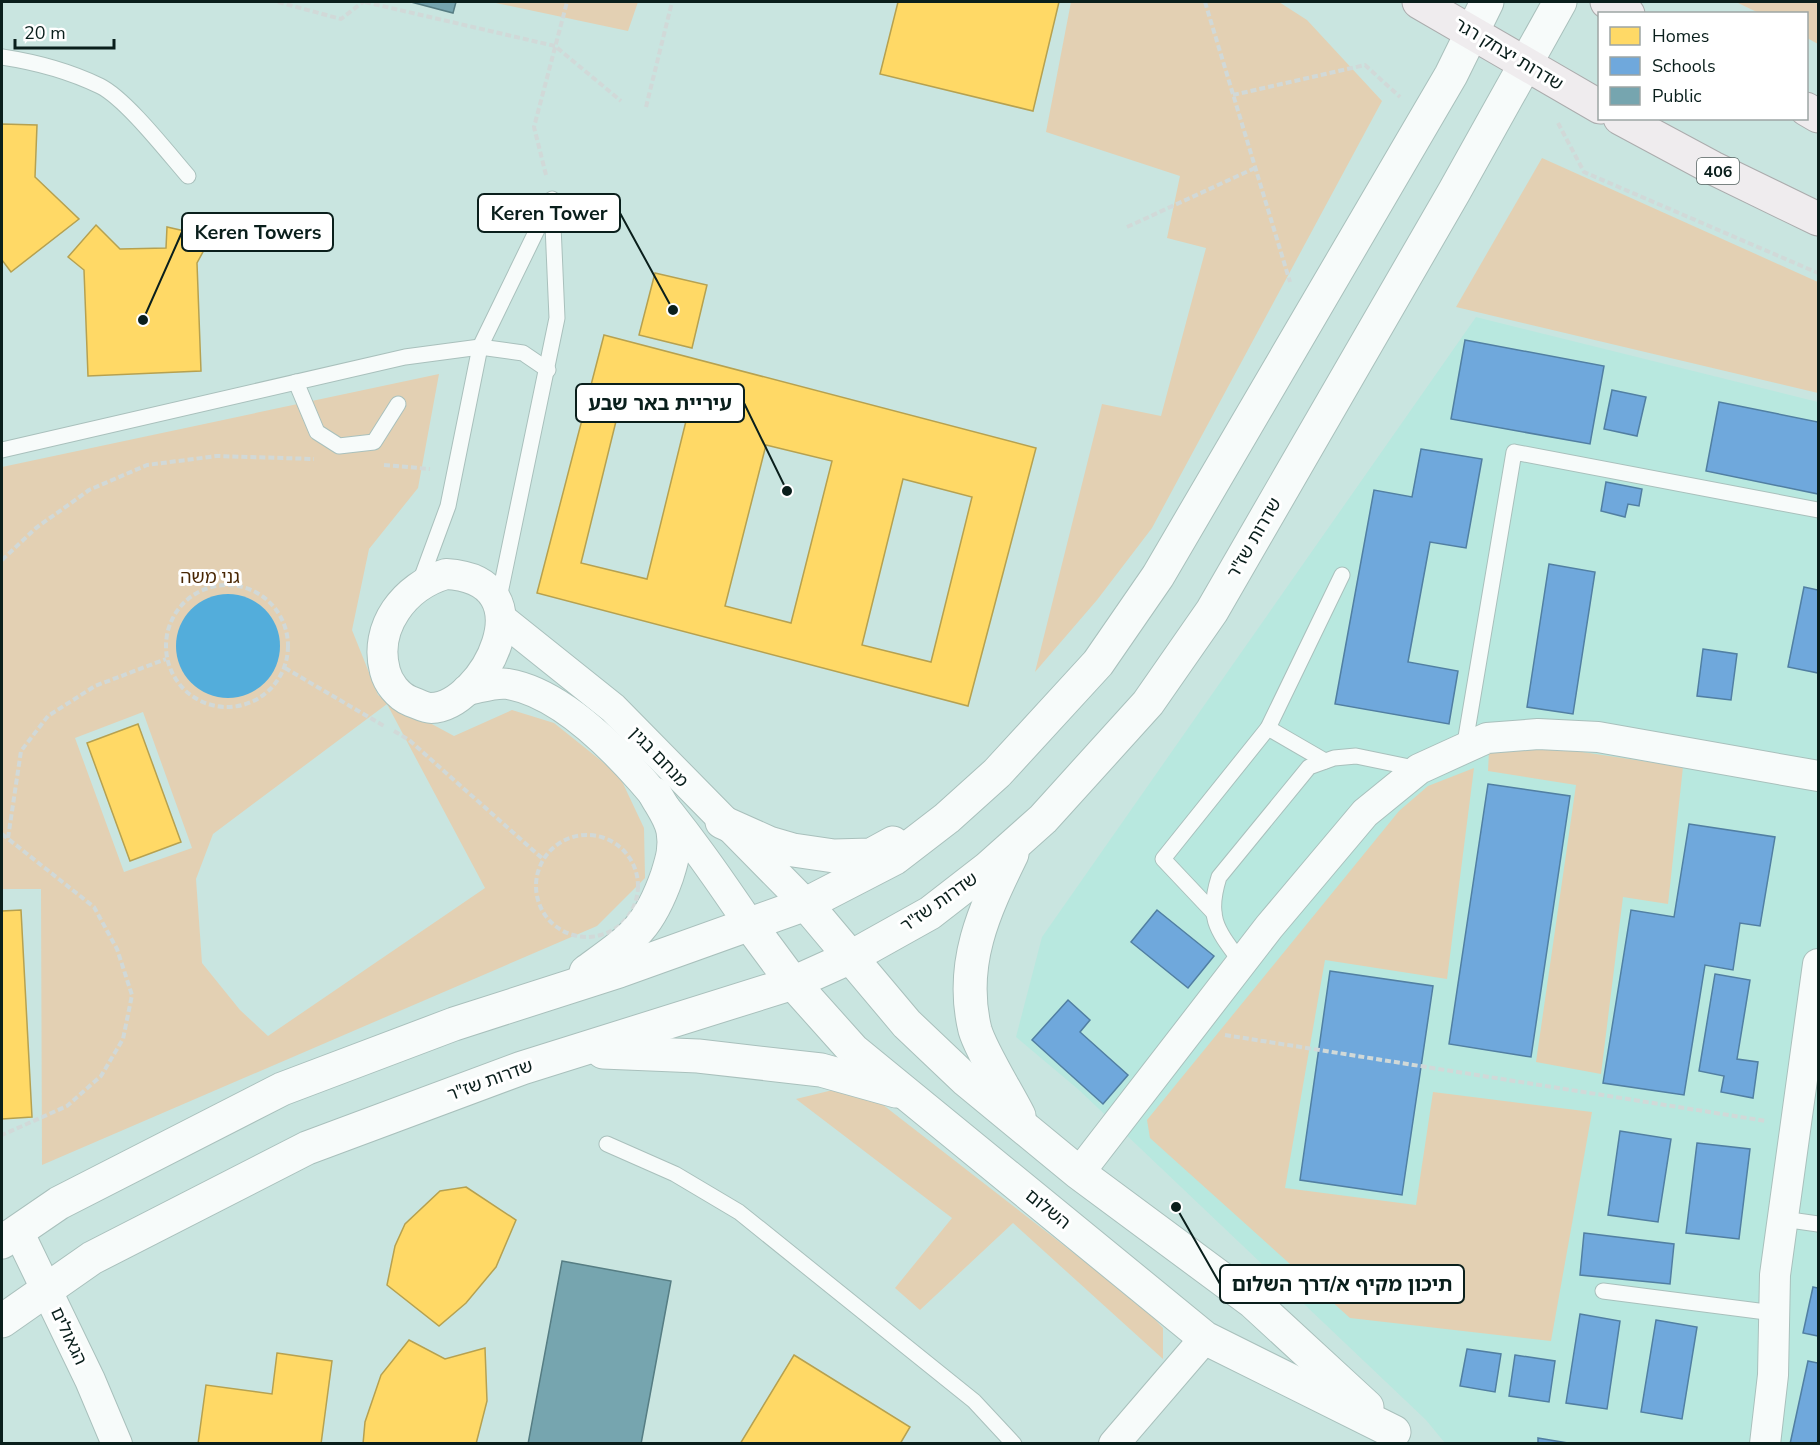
<svg xmlns="http://www.w3.org/2000/svg" width="1820" height="1445" font-family="'Nunito Sans','Noto Sans Hebrew',sans-serif">
	<style>
		.built { fill: #b8e8df }
		.green { fill: #e3d0b3; fill-rule: evenodd }
		.water { fill: #53addb }
		.homes { fill: #ffd966; stroke: #b6a150; stroke-width: 1.5; fill-rule: evenodd }
		.schools { fill: #6fa8dc; stroke: #517fa2; stroke-width: 1.5 }
		.public { fill: #76a5af; stroke: #567d83; stroke-width: 1.5 }
		.lines { fill: none; stroke-linecap: round; stroke-linejoin: round }
		.lane-casing { stroke: #a9c0bc; stroke-width: 17 }
		.street-casing { stroke: #a9c0bc; stroke-width: 32 }
		.secondary-casing { stroke: #a9c0bc; stroke-width: 35 }
		.primary-casing { stroke: #abacad; stroke-width: 35 }
		.path { stroke: #d1d9d8; stroke-width: 4; stroke-dasharray: 6 3; stroke-linecap: butt }
		.lane { stroke: #f7fbfa; stroke-width: 15 }
		.street { stroke: #f7fbfa; stroke-width: 30 }
		.secondary { stroke: #f7fbfa; stroke-width: 33 }
		.primary { stroke: #efecee; stroke-width: 33 }
		.labels { text-anchor: middle; stroke-width: 6; stroke-linejoin: round; paint-order: stroke }
		.shield { fill: #fff; stroke: #546260; stroke-width: 1.5 }
		.shield-label { font-size: 16px; font-weight: bold; fill: #0a1f1c }
		.street-label { font-size: 18px; fill: #0a1f1c; stroke: #fff }
		.park-label { font-size: 18px; fill: #482603; stroke: #fff }
		.leader { fill: none; stroke: #0a1f1c; stroke-width: 2 }
		.callout-dot { fill: #0a1f1c; stroke: #fff; stroke-width: 2 }
		.callout { fill: #fff; stroke: #0a1f1c; stroke-width: 2 }
		.callout-label { font-size: 20px; text-anchor: middle; font-weight: bold; fill: #0a1f1c }
	</style>
	<rect width="100%" height="100%" fill="#c9e5e0"/>
	<polygon class="built" points="1476,317 1818,402 1818,1443 1445,1443 1426,1420 1079,1090 1016,1037 1042,937"/>
	<g class="green">
		<polygon points="491,2 638,2 628,31"/>
		<polygon points="1071,2 1279,2 1307,20 1382,101 1152,528 1097,600 1035,672 1102,404 1161,416 1206,248 1167,238 1180,176 1046,132"/>
		<polygon points="1736,2 1818,2 1818,44 1807,38 1806,14 1759,13"/>
		<polygon points="1542,158 1818,282 1818,393 1456,307"/>
		<path d="M439,374L418,488L369,549L352,630L378,695L454,736L512,710L554,723L619,775L644,828L645,878L597,926L42,1165L41,889H2V467ZM387,704L485,888L268,1036L240,1010L202,963L196,879L213,834ZM143,712L192,848L124,872L75,738Z"/>
		<polygon points="1515,750 1569,750 1683,767 1668,904 1623,897 1601,1074 1536,1062 1576,785 1488,771 1489,751"/>
		<polygon points="1474,768 1447,979 1325,960 1285,1188 1416,1205 1433,1092 1592,1112 1551,1341 1350,1318 1150,1138 1147,1120 1399,811 1428,786"/>
		<polygon points="841,1088 869,1094 1142,1306 1163,1328 1163,1359 1013,1223 920,1310 895,1288 952,1218 796,1099"/>
	</g>
	<circle class="water" cx="228" cy="646" r="52"/>
	<g class="homes">
		<polygon points="898,2 1059,2 1033,111 880,74"/>
		<polygon points="2,124 37,125 35,177 79,219 11,272 2,260"/>
		<polygon points="96,225 120,249 166,248 167,227 211,237 197,263 201,371 88,376 84,270 68,257"/>
		<polygon points="655,273 707,285 692,348 639,335"/>
		<path d="M604,335L1036,448L968,706L537,593ZM621,401L687,417L647,579L581,563ZM766,445L832,461L791,623L725,606ZM903,479L972,497L931,662L862,645Z"/>
		<polygon points="138,724 181,842 130,861 87,743"/>
		<polygon points="21,910 32,1117 2,1119 2,911"/>
		<polygon points="466,1187 516,1220 496,1267 466,1303 439,1326 387,1285 395,1246 405,1224 440,1191"/>
		<polygon points="409,1340 445,1359 485,1348 487,1401 476,1444 363,1444 365,1422 381,1375"/>
		<polygon points="277,1353 332,1361 321,1444 198,1444 206,1385 272,1394"/>
		<polygon points="794,1355 910,1427 900,1444 740,1444"/>
	</g>
	<g class="schools">
		<polygon points="1465,340 1604,366 1590,444 1451,419"/>
		<polygon points="1612,390 1646,397 1637,436 1604,429"/>
		<polygon points="1719,402 1818,422 1818,494 1706,471"/>
		<polygon points="1421,449 1482,459 1466,548 1430,542 1408,662 1458,671 1449,724 1335,704 1374,490 1412,497"/>
		<polygon points="1606,482 1642,489 1639,506 1628,504 1625,517 1601,511"/>
		<polygon points="1549,564 1595,572 1573,714 1527,707"/>
		<polygon points="1804,587 1818,590 1818,673 1788,667"/>
		<polygon points="1703,649 1737,654 1731,700 1697,696"/>
		<polygon points="1488,784 1570,796 1531,1057 1449,1044"/>
		<polygon points="1689,824 1775,837 1760,926 1740,923 1733,970 1705,965 1684,1095 1603,1083 1631,910 1674,917"/>
		<polygon points="1157,910 1214,956 1188,988 1131,942"/>
		<polygon points="1330,971 1433,986 1402,1195 1300,1180"/>
		<polygon points="1715,974 1750,980 1737,1059 1758,1062 1753,1098 1721,1092 1724,1076 1699,1071"/>
		<polygon points="1068,1000 1090,1020 1080,1032 1128,1075 1103,1104 1032,1040"/>
		<polygon points="1620,1131 1671,1139 1658,1222 1608,1215"/>
		<polygon points="1697,1143 1750,1149 1739,1239 1686,1233"/>
		<polygon points="1584,1233 1674,1244 1670,1284 1580,1275"/>
		<polygon points="1813,1287 1818,1288 1818,1336 1803,1333"/>
		<polygon points="1580,1314 1620,1321 1607,1409 1566,1403"/>
		<polygon points="1656,1320 1697,1327 1682,1419 1641,1412"/>
		<polygon points="1467,1349 1501,1354 1495,1392 1460,1386"/>
		<polygon points="1515,1355 1555,1361 1549,1402 1509,1396"/>
		<polygon points="1808,1361 1818,1363 1818,1444 1790,1444"/>
		<polygon points="1538,1438 1574,1444 1538,1444"/>
	</g>
	<g class="public">
		<polygon points="411,2 456,2 453,13"/>
		<polygon points="562,1261 671,1281 641,1444 528,1444"/>
	</g>
	<g class="lines">
		<defs>
			<g id="lane">
				<path d="M2,57C35,62 69,71 100,86C126,99 168,153 188,176"/>
				<polyline points="296,382 317,432 339,446 374,442 398,404"/>
				<polyline points="2,450 405,357 480,347 523,353 548,370"/>
				<polyline points="420,582 448,506 480,347 552,199"/>
				<polyline points="498,603 557,318 552,202"/>
				<polyline points="1268,728 1342,575"/>
				<polyline points="1464,749 1514,452 1818,510"/>
				<polyline points="1214,913 1163,859 1268,728 1325,761"/>
				<path d="M1241,962C1217,930 1206,918 1219,877L1309,767L1334,758L1356,756L1419,769"/>
				<polyline points="607,1144 675,1174 739,1212 974,1401 1014,1444"/>
				<polyline points="1783,1219 1818,1224"/>
				<polyline points="1603,1291 1774,1313"/>
			</g>
			<g id="street">
				<path d="M446,574C550,580 483,707 431,708C425,708 416,703 410,701C398,696 388,683 385,671C373,627 405,586 446,574Z"/>
				<polyline points="503,620 613,708 806,904"/>
				<path d="M467,690C479,688 496,682 508,684C598,699 701,853 750,925"/>
				<polyline points="1079,1173 1269,927 1365,813 1419,769 1487,738 1538,734 1598,737 1818,776"/>
				<polyline points="18,1231 90,1380 117,1444"/>
				<polyline points="1114,1444 1205,1338"/>
				<polyline points="1765,1444 1773,1375 1775,1275 1818,964"/>
			</g>
			<g id="secondary">
				<polyline points="722,822 769,843 793,850 834,856 871,855 893,843"/>
				<path d="M1012,854C984,911 959,964 975,1030C981,1051 1008,1094 1019,1116"/>
				<polyline points="806,904 907,1024 966,1080 1079,1173 1253,1302 1367,1407"/>
				<polyline points="750,925 793,983 853,1050 1205,1338 1394,1432"/>
				<path d="M586,972C631,939 648,930 667,876C672,860 676,848 673,831C671,818 661,805 655,794"/>
				<polyline points="603,1052 698,1056 821,1070 896,1091"/>
				<polyline points="2,1242 59,1203 282,1089 454,1024 619,971 806,904 895,858 947,818 997,773 1098,663 1158,576 1451,75 1487,2"/>
				<polyline points="2,1321 92,1258 307,1148 522,1068 793,983 853,956 930,913 988,868 1043,819 1148,703 1212,611 1454,192 1560,2"/>
			</g>
			<g id="primary">
				<polyline points="1419,2 1600,107"/>
				<polyline points="1607,2 1628,14"/>
				<polyline points="1806,109 1818,116"/>
				<polyline points="1620,118 1713,168 1818,219"/>
			</g>
		</defs>
		<use href="#lane" class="lane-casing"/>
		<use href="#street" class="street-casing"/>
		<use href="#secondary" class="secondary-casing"/>
		<use href="#primary" class="primary-casing"/>
		<g class="path">
			<polyline points="278,2 341,19 363,2"/>
			<polyline points="365,2 555,46 621,101"/>
			<polyline points="1205,2 1290,282"/>
			<polyline points="1233,95 1365,65 1400,97"/>
			<polyline points="646,107 672,2"/>
			<polyline points="1558,123 1584,172 1818,273"/>
			<polyline points="546,175 534,127 567,2"/>
			<polyline points="1127,227 1255,168"/>
			<polyline points="384,465 430,469"/>
			<polyline points="2,560 36,528 89,490 147,465 217,456 314,459"/>
			<circle cx="227" cy="646" r="61"/>
			<polyline points="285,668 384,726"/>
			<polyline points="394,731 409,740 543,859"/>
			<polyline points="2,834 94,907 117,949 132,995 123,1039 101,1076 67,1106 2,1135"/>
			<circle cx="587" cy="886" r="51"/>
			<polyline points="8,838 21,751 48,716 95,686 166,659"/>
			<polyline points="1225,1035 1766,1121"/>
		</g>
		<use href="#lane" class="lane"/>
		<use href="#street" class="street"/>
		<use href="#secondary" class="secondary"/>
		<use href="#primary" class="primary"/>
	</g>
	<g class="labels">
		<rect class="shield" x="1697" y="158" width="42" height="26" rx="4.5"/>
		<g class="shield-label">
			<text x="1718" y="177">406</text>
		</g>
		<g class="street-label">
			<text transform="translate(1509 54) rotate(31)" y="6">שדרות יצחק רגר</text>
			<text transform="translate(1254 538) rotate(-60)" y="6">שדרות שז"ר</text>
			<text transform="translate(659 757) rotate(46)" y="6">מנחם בגין</text>
			<text transform="translate(939 902) rotate(-35)" y="6">שדרות שז"ר</text>
			<text transform="translate(490 1080) rotate(-20)" y="6">שדרות שז"ר</text>
			<text transform="translate(1048 1209) rotate(39)" y="6">השלום</text>
			<text transform="translate(69 1336) rotate(65)" y="6">הגאולים</text>
		</g>
		<g class="park-label">
			<text x="210" y="583">גני משה</text>
		</g>
	</g>
	<path class="leader" d="M673 310L620 213M143 320L182 232M787 491L744 403M1176 1207L1220 1284"/>
	<g class="callout-dot">
		<circle cx="673" cy="310" r="6"/>
		<circle cx="143" cy="320" r="6"/>
		<circle cx="787" cy="491" r="6"/>
		<circle cx="1176" cy="1207" r="6"/>
	</g>
	<g class="callout">
		<rect x="478" y="194" width="142" height="38" rx="6"/>
		<rect x="182" y="213" width="151" height="38" rx="6"/>
		<rect x="576" y="384" width="168" height="38" rx="6"/>
		<rect x="1220" y="1265" width="244" height="38" rx="6"/>
	</g>
	<g class="callout-label">
		<text x="549" y="220">Keren Tower</text>
		<text x="258" y="239">Keren Towers</text>
		<text x="660" y="410">עיריית באר שבע</text>
		<text x="1342" y="1291">תיכון מקיף א/דרך השלום</text>
	</g>
	<rect width="1820" height="1445" fill="none" stroke="#0a1f1c" stroke-width="6"/>
	<rect x="1598" y="12" width="210" height="108" fill="#ffffff" stroke="#9da5a4" stroke-width="1.5"/>
	<rect x="1610" y="27" width="30" height="18" fill="#ffd966" stroke="#9da5a4" stroke-width="1.5"/>
	<text x="1652" y="42" font-size="18" fill="#0a1f1c">Homes</text>
	<rect x="1610" y="57" width="30" height="18" fill="#6fa8dc" stroke="#9da5a4" stroke-width="1.5"/>
	<text x="1652" y="72" font-size="18" fill="#0a1f1c">Schools</text>
	<rect x="1610" y="87" width="30" height="18" fill="#76a5af" stroke="#9da5a4" stroke-width="1.5"/>
	<text x="1652" y="102" font-size="18" fill="#0a1f1c">Public</text>
	<path d="M15 39v9h99v-9" fill="none" stroke="#0a1f1c" stroke-width="3"/>
	<text x="24" y="39" font-size="18" fill="#0a1f1c" stroke="#ffffff" stroke-width="4.5" paint-order="stroke">20 m</text>
</svg>
